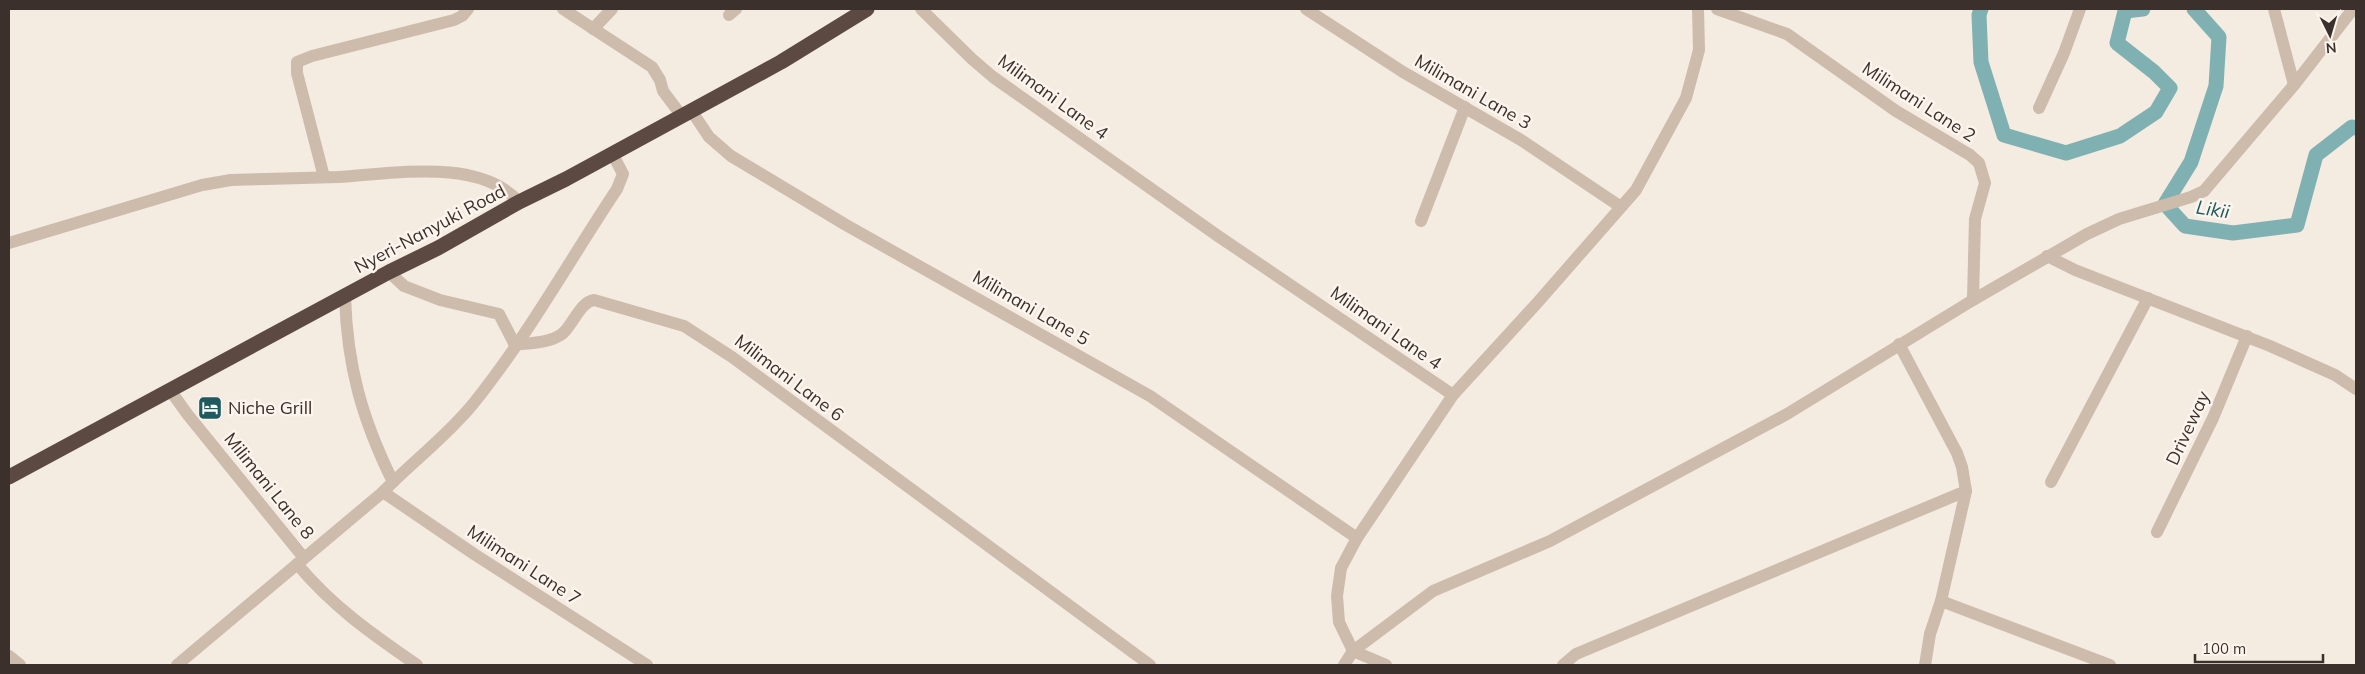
<svg xmlns="http://www.w3.org/2000/svg" width="2365" height="674" font-family="Mulish,sans-serif">
	<style>
		.lines { fill: none; stroke-linecap: round; stroke-linejoin: round }
		.river { stroke: #7fb0b2; stroke-width: 15 }
		.minor { stroke: #cdbbac; stroke-width: 12 }
		.highway { stroke: #5c4a42; stroke-width: 15 }
		.labels { text-anchor: middle; stroke-width: 5; stroke-linejoin: round; paint-order: stroke }
		.street-label { font-size: 18px; fill: #3b302b; stroke: #fbf5ee }
		.poi-label { font-size: 18px; fill: #3b302b; stroke: #fbf5ee; text-anchor: start }
		.water-label { font-size: 19px; font-style: italic; fill: #1f5a5e; stroke: #fbf5ee }
	</style>
	<rect width="100%" height="100%" fill="#f4ebe1"/>
	<g class="lines">
		<g class="river">
			<polyline points="1981,9 1979,15 1981,62 2004,135 2066,153 2120,136 2156,112 2170,88 2154,72 2117,43 2125,11 2143,9"/>
			<polyline points="2194,9 2219,37 2216,86 2191,162 2165,204 2185,226 2233,233 2297,225 2316,155 2352,127 2356,128"/>
		</g>
		<g class="minor">
			<polyline points="563,9 652,67 660,80 663,91 681,115"/>
			<polyline points="921,9 972,59 993,77 1218,236 1453,395 1538,302 1636,190 1686,98 1699,50 1698,9"/>
			<polyline points="1306,9 1403,72 1521,140 1621,207"/>
			<polyline points="1717,9 1787,34 1896,111 1970,155 1979,163 1985,183 1975,219 1973,300"/>
			<polyline points="2274,9 2294,85"/>
			<polyline points="729,15 736,9"/>
			<polyline points="593,29 612,9"/>
			<polyline points="2039,108 2064,53 2080,9"/>
			<polyline points="691,110 709,137 731,156 846,225 1150,396 1357,538"/>
			<polyline points="324,177 297,73 297,62 312,56 454,20 462,16 468,9"/>
			<polyline points="1421,221 1465,107"/>
			<path d="M9,243L202,185L231,180C267,179 302,178 338,177C392,174 479,157 519,202"/>
			<polyline points="2047,256 2075,270 2270,346 2335,375 2356,389"/>
			<path d="M389,272L404,286L440,300L499,314L515,345C529,343 550,343 562,334C573,325 580,302 594,300L684,326L732,357L1150,665"/>
			<path d="M345,296C347,366 362,419 393,482"/>
			<polyline points="170,390 188,415 304,558"/>
			<polyline points="2051,482 2148,298"/>
			<polyline points="383,492 474,554 647,665"/>
			<polyline points="2157,532 2213,418 2247,336"/>
			<path d="M297,564C333,607 372,634 417,665"/>
			<polyline points="1941,601 2110,665"/>
			<polyline points="9,656 20,665"/>
			<path d="M177,665L383,492C412,462 446,437 473,404C527,337 569,261 617,189L623,174L612,153"/>
			<polyline points="1344,665 1353,651 1433,591 1550,541 1787,414 1973,300 2087,234 2119,219 2191,197 2204,191 2294,85 2353,9"/>
			<polyline points="1386,665 1353,651 1339,622 1337,596 1341,568 1357,538 1453,395"/>
			<polyline points="1563,665 1576,654 1966,491 1962,467 1957,453 1899,344"/>
			<polyline points="1925,665 1930,634 1941,601 1966,491"/>
		</g>
		<polyline class="highway" points="9,477 389,272 438,248 519,202 566,179 781,62 867,9"/>
	</g>
	<defs>
		<symbol id="hotel-square" viewBox="-11 -11 22 22"><rect x="-9" y="-9" width="18" height="18" rx="4" fill="#1f5a5e" stroke="#fbf5ee"/><path d="M-6-4.5h1.5V1H6V5H4.5V3h-9V5H-6ZM-4 0a1.8 1.8 0 1 1 3.6 0ZM.5 0V-2.5h3Q6-2.5 6 0Z" fill="#fff"/></symbol>
	</defs>
	<g fill-rule="evenodd">
		<use href="#hotel-square" x="196" y="394" width="28" height="28"/>
	</g>
	<g class="labels">
		<g class="street-label">
			<text transform="translate(1473 92) rotate(30)" y="6">Milimani Lane 3</text>
			<text transform="translate(1053 97) rotate(36)" y="6">Milimani Lane 4</text>
			<text transform="translate(1919 102) rotate(33)" y="6">Milimani Lane 2</text>
			<text transform="translate(430 229) rotate(-28)" y="6">Nyeri-Nanyuki Road</text>
			<text transform="translate(1031 308) rotate(30)" y="6">Milimani Lane 5</text>
			<text transform="translate(1386 328) rotate(35)" y="6">Milimani Lane 4</text>
			<text transform="translate(789 378) rotate(37)" y="6">Milimani Lane 6</text>
			<text transform="translate(2188 428) rotate(-65)" y="6">Driveway</text>
			<text transform="translate(269 486) rotate(51)" y="6">Milimani Lane 8</text>
			<text transform="translate(524 565) rotate(33)" y="6">Milimani Lane 7</text>
		</g>
		<g class="poi-label">
			<text x="228" y="414">Niche Grill</text>
		</g>
		<g class="water-label">
			<text transform="translate(2213 209) rotate(9)" y="7">Likii</text>
		</g>
	</g>
	<rect width="2365" height="674" fill="none" stroke="#3b302b" stroke-width="20"/>
	<g transform="translate(2330 35) rotate(175)" stroke="#fbf5ee" stroke-width="4" paint-order="stroke">
	<path d="M0-4L9 19L0 12L-9 19Z" fill="#3b302b"/>
	<text y="-8" font-size="14" font-weight="bold" text-anchor="middle" fill="#3b302b">N</text>
	</g>
	<path d="M2195 654v8h128v-8" fill="none" stroke="#3b302b" stroke-width="2.5"/>
	<text x="2202" y="654" font-size="15" fill="#3b302b" stroke="#fbf5ee" stroke-width="4" paint-order="stroke">100 m</text>
</svg>
